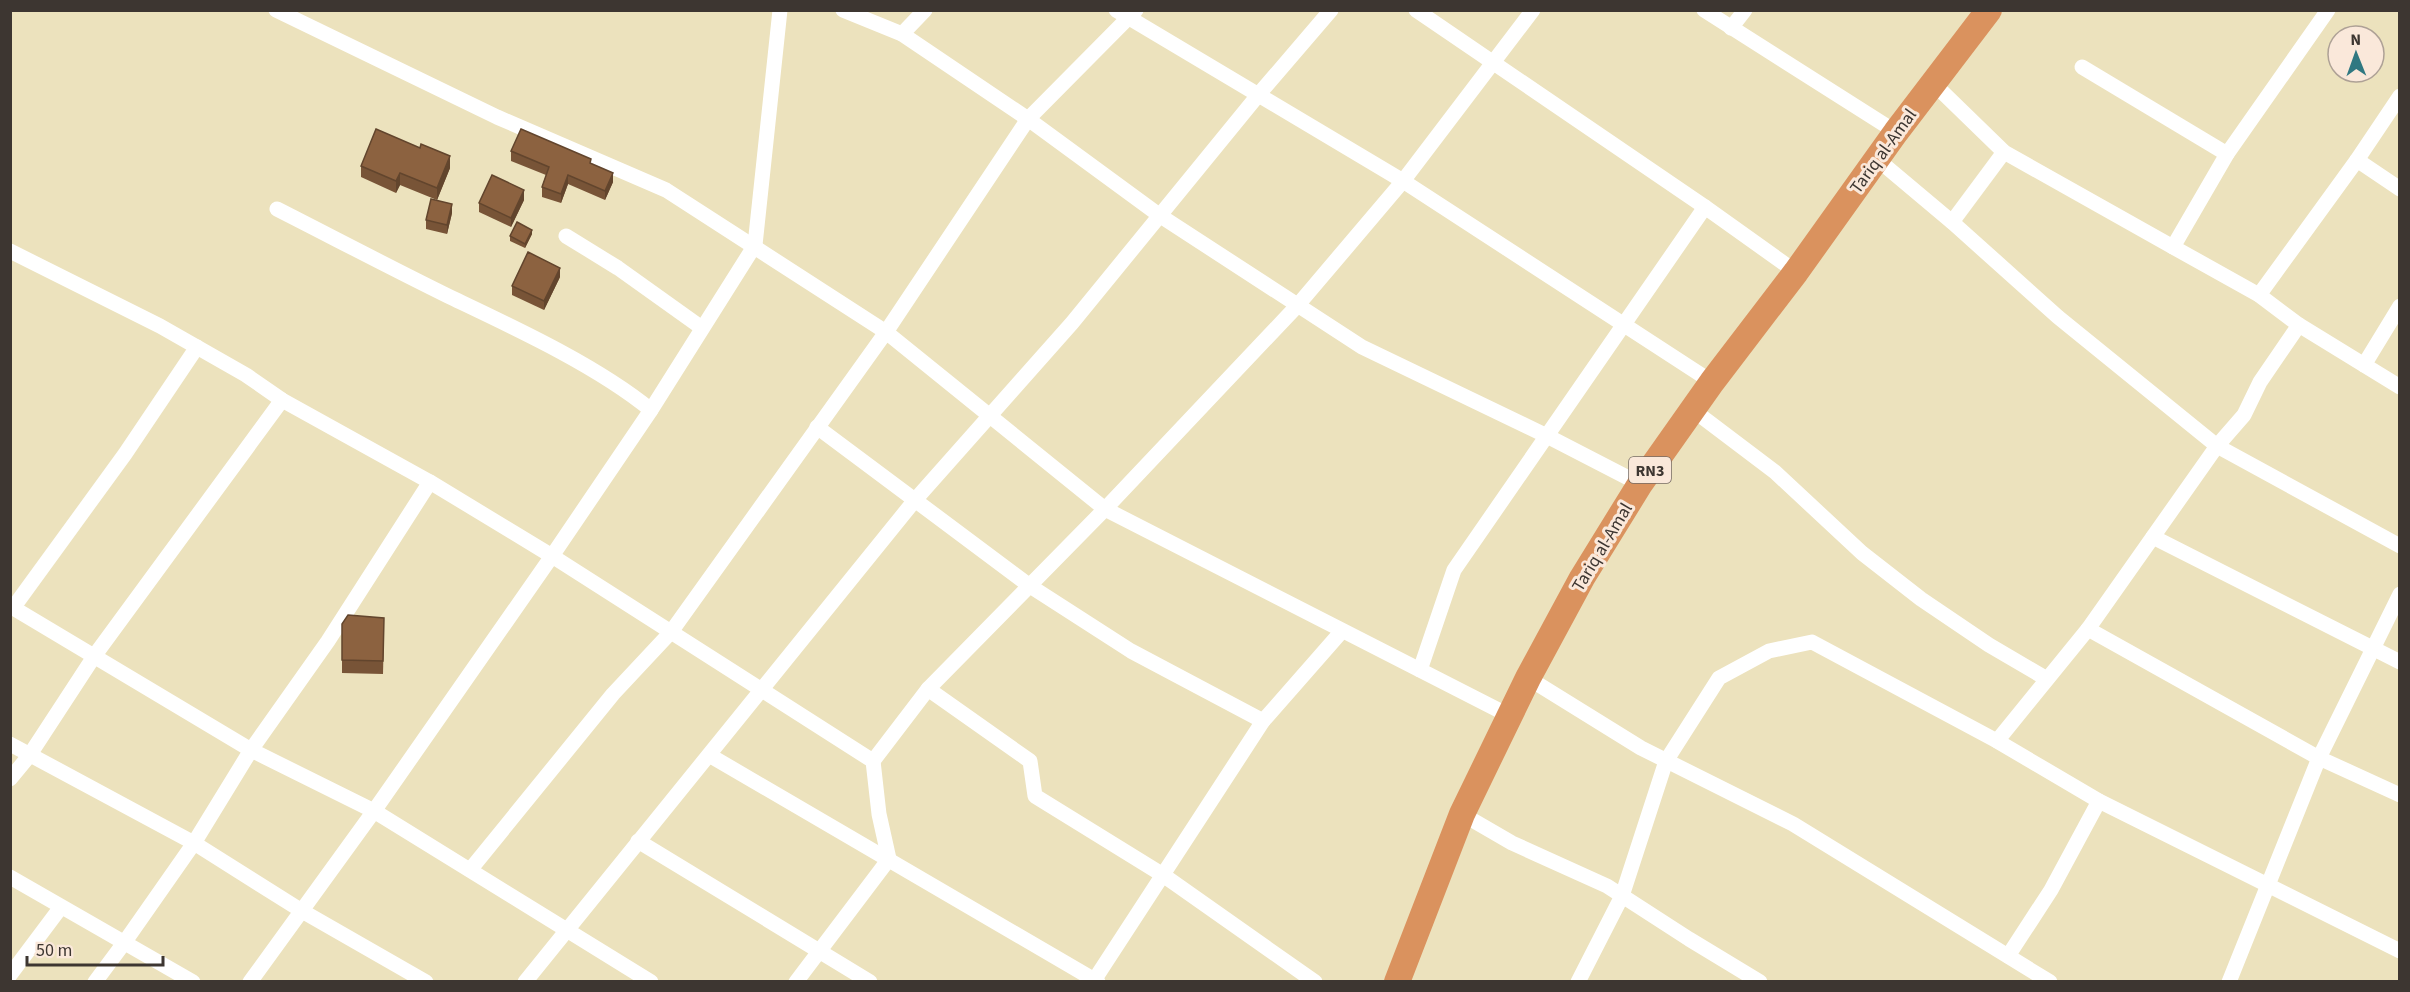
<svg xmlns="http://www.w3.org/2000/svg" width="2410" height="992" font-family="'Source Sans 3',sans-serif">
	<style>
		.sand { fill: #ece2bd; fill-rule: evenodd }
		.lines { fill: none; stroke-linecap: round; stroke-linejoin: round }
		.minor { stroke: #fff; stroke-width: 15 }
		.trunk { stroke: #da925e; stroke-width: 26 }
		.wall { fill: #785437 }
		.shaded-wall { fill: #62452d }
		.building { fill: #8c6240; stroke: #62452d; stroke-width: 1.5 }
		.labels { text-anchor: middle; stroke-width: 6; stroke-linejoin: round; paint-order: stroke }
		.shield { fill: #fae8da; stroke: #766b64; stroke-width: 1.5 }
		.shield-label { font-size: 16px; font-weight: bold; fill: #3d3631 }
		.street-label { font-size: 18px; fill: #3d3631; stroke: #fae8da }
	</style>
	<rect width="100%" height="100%" fill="#fae8da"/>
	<path class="sand" d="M11,11H2399V981H11ZM2338,36H2374V72H2338Z"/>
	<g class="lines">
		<g class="minor">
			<polyline points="276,10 497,117 666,190 886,332 1105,509 1510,716"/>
			<polyline points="843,10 902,34 1028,119 1159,215 1362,347 1547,436 1640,484"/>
			<polyline points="1116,10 1403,181 1712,382"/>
			<polyline points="1416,10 1705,207 1796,272"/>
			<polyline points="1704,10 1896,132"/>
			<polyline points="1731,28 1745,10"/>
			<polyline points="902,34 925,10"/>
			<polyline points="2082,67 2227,154"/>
			<polyline points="1933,83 2004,152 2173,247 2227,154 2328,10"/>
			<polyline points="1877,159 1952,222 2058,317 2217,446 2400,546"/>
			<polyline points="2357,160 2400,189"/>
			<path d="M277,209C334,238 391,268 448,296C513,327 596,365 651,410"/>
			<polyline points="1952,222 2004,152"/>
			<polyline points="566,236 618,268 702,328"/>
			<polyline points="2173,247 2259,295 2299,325 2400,387"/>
			<polyline points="10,251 160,326 246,375 282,400 430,482 552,556 873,761 879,814 889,859 796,982"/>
			<polyline points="2259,295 2357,160 2400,96"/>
			<polyline points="2364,365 2400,306"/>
			<polyline points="1693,410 1775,472 1862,553 1921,599 1989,645 2047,679"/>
			<polyline points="817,427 1030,586 1131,651 1263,721"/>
			<polyline points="2153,537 2400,662"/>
			<polyline points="10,606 251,750 374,811 651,982"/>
			<polyline points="13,608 125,454 197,347"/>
			<polyline points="2088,629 2319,758 2400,795"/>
			<polyline points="1420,670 1454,570 1705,207"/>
			<polyline points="1528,678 1641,748 1793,824 2050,982"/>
			<polyline points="928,689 1030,761 1035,796 1163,875 1315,982"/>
			<polyline points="1997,741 2088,629 2217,446 2244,415 2260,382 2299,325"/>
			<polyline points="10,744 194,843 302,911 426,982"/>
			<polyline points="709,755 1098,982"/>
			<polyline points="873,761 928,689 1105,509 1297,306 1403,181 1533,10"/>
			<polyline points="10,779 29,756 95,655 282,400"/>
			<polyline points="1462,814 1512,843 1607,886 1689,939 1760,982"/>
			<polyline points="638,841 870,982"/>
			<polyline points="470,870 613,694 671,632 886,332 1028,119 1136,10"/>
			<polyline points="10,877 193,982"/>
			<polyline points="2008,956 2051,890 2099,801"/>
			<polyline points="10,975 61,907"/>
			<polyline points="95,982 124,943 194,843 251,750 328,641 430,482"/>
			<polyline points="250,982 374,811 552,556 651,410 755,245 780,10"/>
			<polyline points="525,982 915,500 1072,323 1259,94 1331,10"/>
			<polyline points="1093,982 1263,721 1342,631"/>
			<polyline points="1578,982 1622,896 1666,761 1719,678 1769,651 1812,642 1997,741 2099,801 2400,951"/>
			<polyline points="2229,982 2319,758 2400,594"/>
		</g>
		<polyline class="trunk" points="1397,982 1462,814 1528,678 1582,578 1640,484 1712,382 1796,272 1896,132 1989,10"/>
	</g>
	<g class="wall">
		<polygon points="511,151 591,163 613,182 605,200 568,184 561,203 542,197 542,187 546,175 511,161"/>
		<polygon points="361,166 450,168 437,200 400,185 396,193 361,177"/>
		<polygon points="524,200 511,227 479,212 479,203"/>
		<polygon points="452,213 447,234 426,229 426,220"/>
		<polygon points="532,234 525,248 510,241 510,236"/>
		<polygon points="560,277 544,310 512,295 512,286"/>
		<polygon points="342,624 384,631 383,674 342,673"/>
	</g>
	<g class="shaded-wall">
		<polygon points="450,156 450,168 437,200 437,188"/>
		<polygon points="400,173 400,185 396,193 396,181"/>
		<polygon points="613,173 613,182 605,200 605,191"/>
		<polygon points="568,175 568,184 561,203 561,194"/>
		<polygon points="524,190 524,200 511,227 511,218"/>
		<polygon points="452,204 452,213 447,234 447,225"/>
		<polygon points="532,230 532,234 525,248 525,244"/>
		<polygon points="560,268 560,277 544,310 544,301"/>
	</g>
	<g class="building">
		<polygon points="376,129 420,148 421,144 450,156 437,188 400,173 396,181 361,166"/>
		<polygon points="521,129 591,159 590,163 613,173 605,191 568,175 561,194 542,187 549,167 511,151"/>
		<polygon points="492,175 524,190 511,218 479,203"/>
		<polygon points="431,199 452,204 447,225 426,220"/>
		<polygon points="517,222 532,230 525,244 510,236"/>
		<polygon points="528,252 560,268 544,301 512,286"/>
		<polygon points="348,615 384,618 383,661 342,660 342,624"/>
	</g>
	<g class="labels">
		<rect class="shield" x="1629" y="457" width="42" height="26" rx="4.5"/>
		<g class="shield-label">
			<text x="1650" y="476">RN3</text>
		</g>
		<g class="street-label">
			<text transform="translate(1883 151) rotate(-54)" y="6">Tariq al-Amal</text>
			<text transform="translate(1602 547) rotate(-59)" y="6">Tariq al-Amal</text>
		</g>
	</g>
	<rect width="2410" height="992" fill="none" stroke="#3d3631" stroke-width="24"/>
	<g transform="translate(2356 54) rotate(359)"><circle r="28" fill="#fae8da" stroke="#aea196" stroke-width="1.5"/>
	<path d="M0-4.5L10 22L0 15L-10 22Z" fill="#307881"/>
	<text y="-9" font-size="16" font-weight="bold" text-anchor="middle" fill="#3d3631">N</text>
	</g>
	<path d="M27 956v9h136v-9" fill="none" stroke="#3d3631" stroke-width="3"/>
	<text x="36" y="956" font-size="18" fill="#3d3631" stroke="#fae8da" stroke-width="4.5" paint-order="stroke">50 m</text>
</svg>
